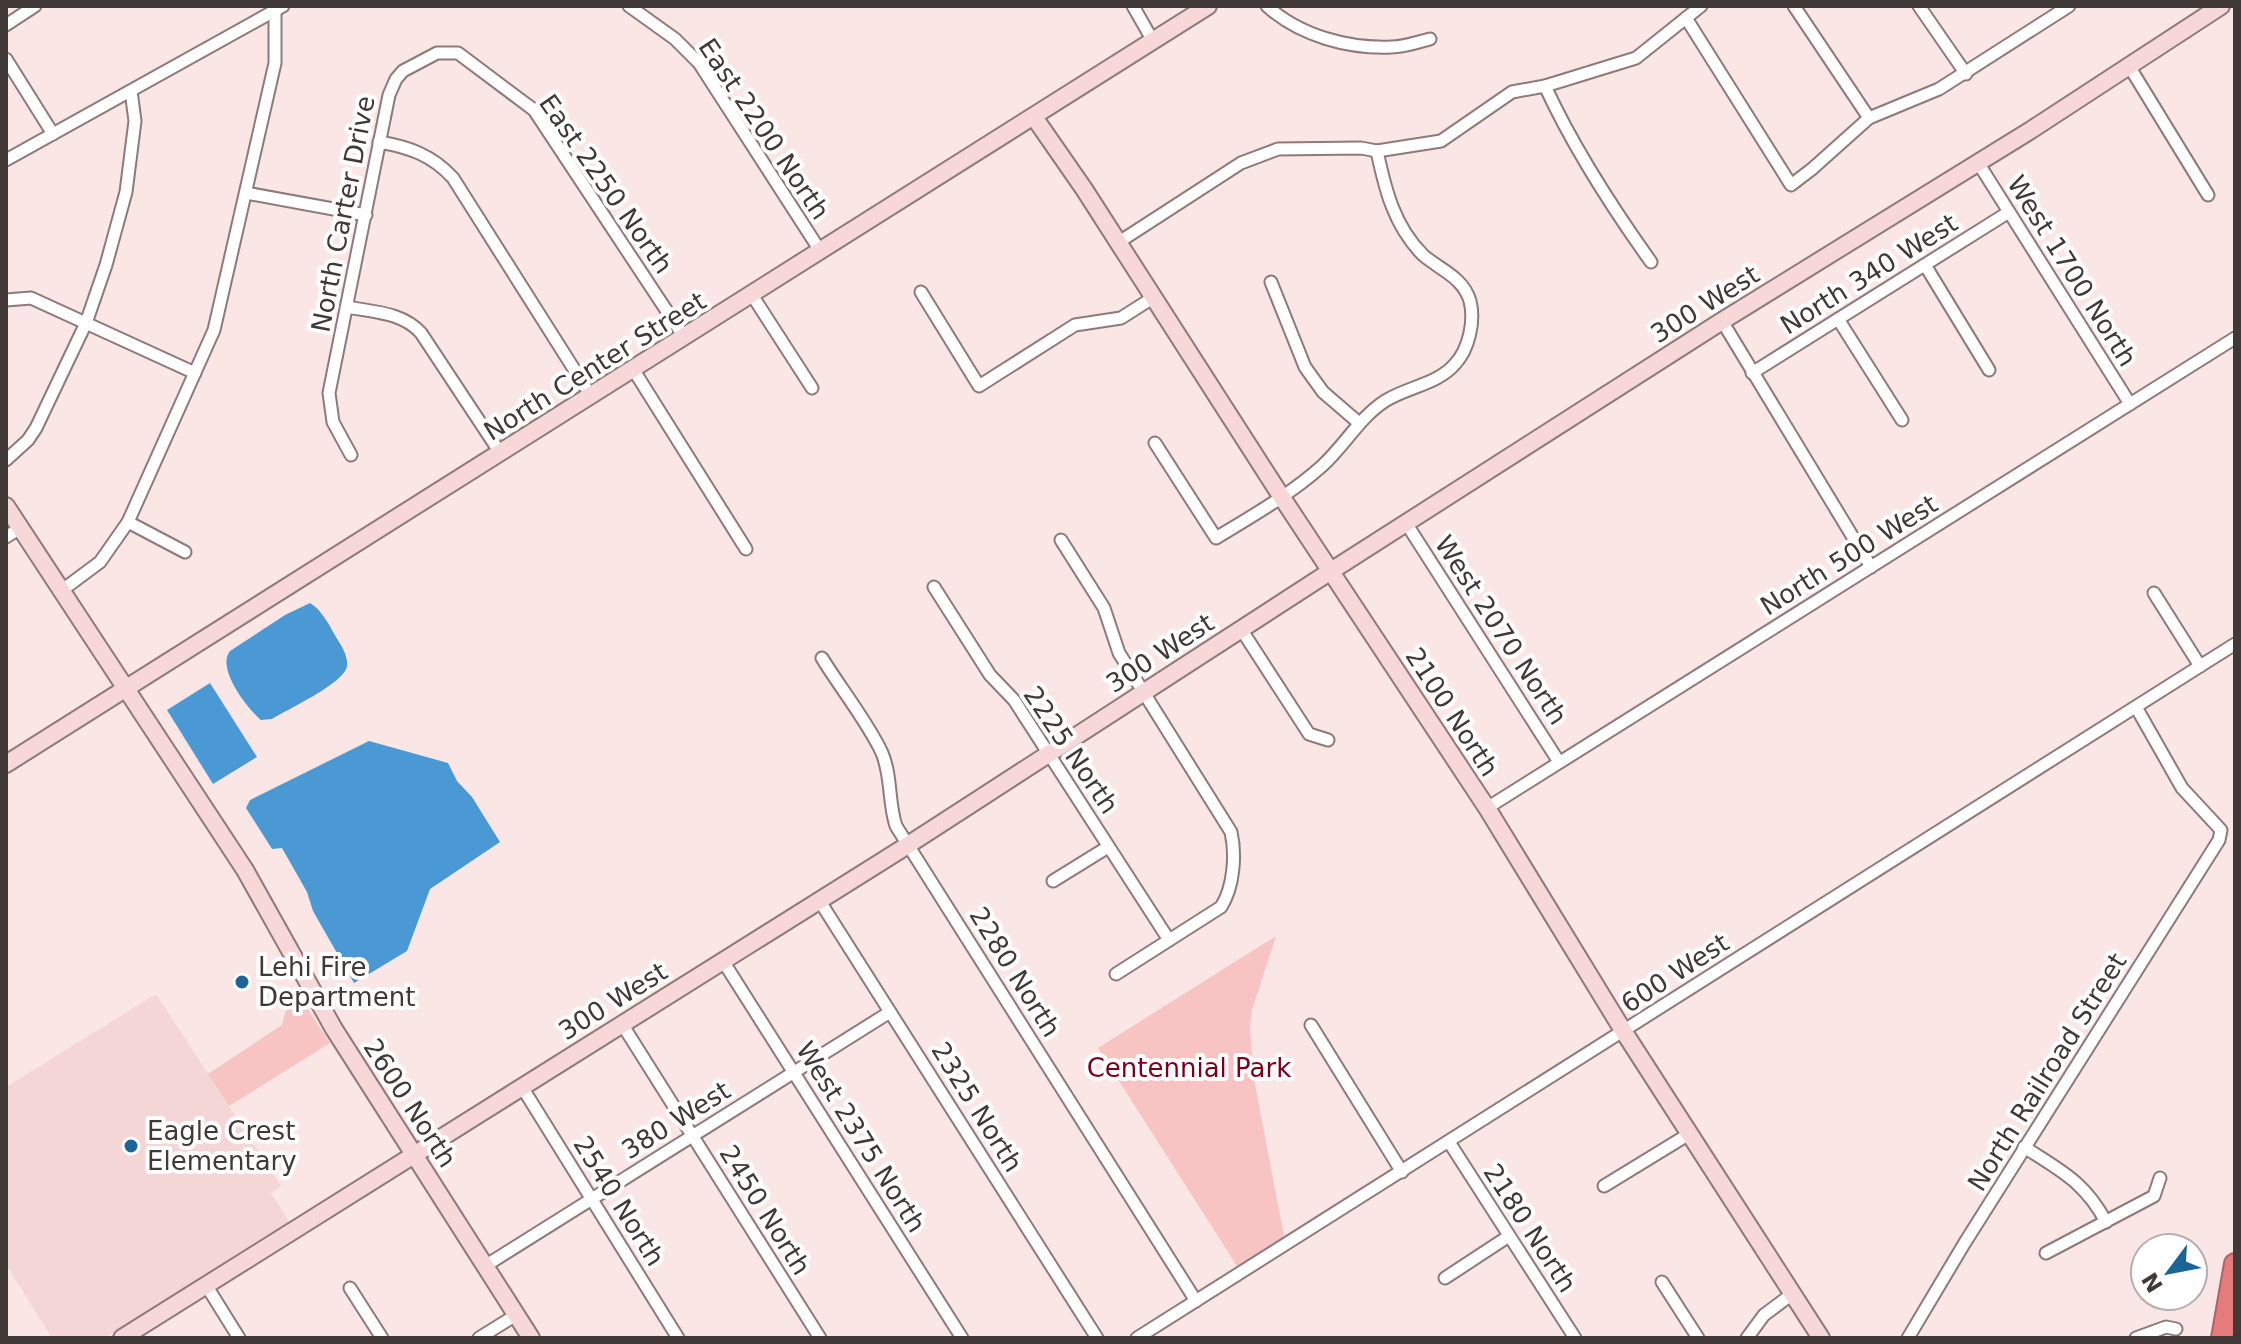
<svg xmlns="http://www.w3.org/2000/svg" width="2241" height="1344" font-family="'DejaVu Sans',sans-serif">
	<style>
		.built { fill: #f3d6d5 }
		.green { fill: #f7c4c3 }
		.water { fill: #4a99d5 }
		.lines { fill: none; stroke-linecap: round; stroke-linejoin: round }
		.street-casing { stroke: #8c7b7a; stroke-width: 15 }
		.secondary-casing { stroke: #8c7b7a; stroke-width: 20 }
		.highway-casing { stroke: #ac6465; stroke-width: 24 }
		.street { stroke: #fff; stroke-width: 11 }
		.secondary { stroke: #f8d7d8; stroke-width: 16 }
		.highway { stroke: #e67b7d; stroke-width: 20 }
		.poi-dot { fill: #1a6498; stroke: #fff; stroke-width: 3 }
		.labels { text-anchor: middle; stroke-width: 8; stroke-linejoin: round; paint-order: stroke }
		.street-label { font-size: 26px; fill: #403938; stroke: #fff }
		.poi-label { font-size: 26px; fill: #403938; stroke: #fff; text-anchor: start }
		.park-label { font-size: 26px; fill: #7a001b; stroke: #fff }
	</style>
	<rect width="100%" height="100%" fill="#fae6e5"/>
	<polygon class="built" points="156,994 281,1186 271,1193 289,1222 105,1338 52,1338 6,1264 6,1087"/>
	<g class="green">
		<polygon points="1276,936 1252,1010 1250,1026 1253,1074 1284,1236 1237,1266 1098,1048"/>
		<polygon points="295,989 330,1043 229,1106 208,1074 282,1025 291,992"/>
	</g>
	<g class="water">
		<path d="M310,603C322,610 329,625 336,637C341,645 348,655 347,666C345,683 288,709 272,719L261,720C247,708 216,668 230,651L285,615Z"/>
		<polygon points="210,683 257,757 213,784 167,710"/>
		<polygon points="369,741 448,763 457,781 472,797 500,842 430,889 407,951 354,983 313,911 307,892 282,848 272,849 246,808 250,800"/>
	</g>
	<g class="lines">
		<defs>
			<g id="street">
				<polyline points="629,6 675,39 699,63 821,252"/>
				<polyline points="1133,6 1153,41"/>
				<path d="M1267,6C1300,36 1349,49 1392,47C1405,47 1418,42 1430,39"/>
				<polyline points="1794,6 1869,118"/>
				<polyline points="1919,6 1966,74"/>
				<polyline points="1686,18 1791,185 1812,169 1869,118 1939,89 2069,6"/>
				<polyline points="6,25 35,6"/>
				<polyline points="6,59 53,134"/>
				<polyline points="2129,66 2208,195"/>
				<path d="M1545,86C1574,149 1611,206 1651,262"/>
				<path d="M379,142C409,147 432,155 453,178L591,396"/>
				<polyline points="6,160 283,6"/>
				<polyline points="1977,161 2130,404"/>
				<polyline points="246,193 366,215"/>
				<polyline points="1119,242 1241,163 1278,149 1361,148 1377,151 1441,141 1512,92 1545,86 1636,58 1701,6"/>
				<polyline points="1925,265 1989,370"/>
				<polyline points="1271,282 1305,367 1323,392 1359,423"/>
				<polyline points="921,292 979,386 1075,325 1121,318 1154,297"/>
				<polyline points="752,295 812,388"/>
				<polyline points="6,300 31,298 195,373"/>
				<path d="M347,307C373,312 402,312 421,333L501,454"/>
				<polyline points="1838,319 1902,420"/>
				<polyline points="1722,321 1871,567"/>
				<polyline points="633,369 746,549"/>
				<polyline points="1752,373 2009,212"/>
				<path d="M1155,443L1216,538C1252,516 1291,494 1322,466C1345,445 1359,418 1385,401C1407,387 1438,384 1455,364C1469,349 1475,321 1470,301C1463,277 1440,270 1423,255C1394,226 1385,189 1377,151"/>
				<polyline points="351,455 333,422 329,393 389,95 396,79 403,71 437,53 458,53 534,110 684,337"/>
				<polyline points="6,460 28,440 36,428 86,323 106,265 126,192 135,121 131,91"/>
				<polyline points="128,522 185,552"/>
				<polyline points="1406,523 1559,762"/>
				<polyline points="6,537 20,528"/>
				<path d="M1061,540L1104,608L1119,653L1231,832C1236,854 1234,887 1221,907L1116,974"/>
				<polyline points="934,587 990,675 1014,700 1169,940"/>
				<polyline points="61,591 100,562 128,522 214,330 275,63 275,6"/>
				<polyline points="2154,593 2200,666"/>
				<polyline points="1241,629 1309,734 1328,740"/>
				<path d="M822,658C839,686 869,724 882,753C892,777 888,802 896,826L1196,1301"/>
				<polyline points="1487,808 2235,338"/>
				<polyline points="1053,881 1108,847"/>
				<polyline points="819,900 1097,1338"/>
				<polyline points="723,961 962,1338"/>
				<polyline points="622,1024 820,1338"/>
				<polyline points="1311,1025 1402,1172"/>
				<polyline points="522,1087 678,1338"/>
				<polyline points="1449,1142 1575,1338"/>
				<path d="M2024,1147C2060,1170 2085,1182 2106,1222"/>
				<polyline points="1604,1186 1689,1134"/>
				<polyline points="2046,1253 2154,1196 2160,1178"/>
				<polyline points="485,1266 890,1012"/>
				<polyline points="1445,1278 1509,1236"/>
				<polyline points="1662,1282 1698,1338"/>
				<polyline points="206,1285 239,1338"/>
				<polyline points="350,1288 382,1338"/>
				<polyline points="479,1338 516,1315"/>
				<polyline points="1137,1338 2235,644"/>
				<polyline points="1747,1338 1764,1315 1792,1294"/>
				<polyline points="1908,1338 1964,1244 2219,840 2221,830 2182,788 2136,707"/>
				<polyline points="2136,1338 2166,1327 2176,1329"/>
			</g>
			<g id="secondary">
				<polyline points="1034,117 1084,189 1281,496 1487,808 1624,1032 1821,1338"/>
				<polyline points="6,506 245,870 334,1029 531,1338"/>
				<polyline points="6,764 1208,6"/>
				<polyline points="122,1338 908,845 1331,571 1722,321 2031,130 2221,6"/>
			</g>
			<polyline id="highway" points="2222,1338 2235,1264"/>
		</defs>
		<use href="#street" class="street-casing"/>
		<use href="#secondary" class="secondary-casing"/>
		<use href="#highway" class="highway-casing"/>
		<use href="#street" class="street"/>
		<use href="#secondary" class="secondary"/>
		<use href="#highway" class="highway"/>
	</g>
	<g class="poi-dot">
		<circle cx="242" cy="982" r="8"/>
		<circle cx="131" cy="1146" r="8"/>
	</g>
	<g class="labels">
		<g class="street-label">
			<text transform="translate(764 129) rotate(56)" y="9">East 2200 North</text>
			<text transform="translate(606 184) rotate(55)" y="9">East 2250 North</text>
			<text transform="translate(343 214) rotate(-79)" y="9">North Carter Drive</text>
			<text transform="translate(2072 271) rotate(58)" y="9">West 1700 North</text>
			<text transform="translate(1869 274) rotate(-32)" y="9">North 340 West</text>
			<text transform="translate(1705 304) rotate(-32)" y="9">300 West</text>
			<text transform="translate(595 366) rotate(-32)" y="9">North Center Street</text>
			<text transform="translate(1849 555) rotate(-32)" y="9">North 500 West</text>
			<text transform="translate(1501 630) rotate(57)" y="9">West 2070 North</text>
			<text transform="translate(1160 653) rotate(-33)" y="9">300 West</text>
			<text transform="translate(1452 712) rotate(57)" y="9">2100 North</text>
			<text transform="translate(1071 750) rotate(56)" y="9">2225 North</text>
			<text transform="translate(1015 972) rotate(58)" y="9">2280 North</text>
			<text transform="translate(1675 973) rotate(-33)" y="9">600 West</text>
			<text transform="translate(613 1001) rotate(-32)" y="9">300 West</text>
			<text transform="translate(2047 1072) rotate(-58)" y="9">North Railroad Street</text>
			<text transform="translate(410 1103) rotate(57)" y="9">2600 North</text>
			<text transform="translate(977 1107) rotate(58)" y="9">2325 North</text>
			<text transform="translate(676 1120) rotate(-32)" y="9">380 West</text>
			<text transform="translate(861 1137) rotate(58)" y="9">West 2375 North</text>
			<text transform="translate(619 1201) rotate(58)" y="9">2540 North</text>
			<text transform="translate(765 1210) rotate(58)" y="9">2450 North</text>
			<text transform="translate(1530 1228) rotate(57)" y="9">2180 North</text>
		</g>
		<g class="poi-label">
			<text x="258" y="976">Lehi Fire<tspan x="258" dy="30">Department</tspan></text>
			<text x="147" y="1140">Eagle Crest<tspan x="147" dy="30">Elementary</tspan></text>
		</g>
		<g class="park-label">
			<text x="1189" y="1077">Centennial Park</text>
		</g>
	</g>
	<rect width="2241" height="1344" fill="none" stroke="#403938" stroke-width="16"/>
	<g transform="translate(2169 1272) rotate(238)"><circle r="38" fill="#ffffff" stroke="#b3b0af" stroke-width="2"/>
	<path d="M0-6L14 30L0 20L-14 30Z" fill="#1a6498"/>
	<text y="-12" font-size="22" font-weight="bold" text-anchor="middle" fill="#403938">N</text>
	</g>
</svg>
